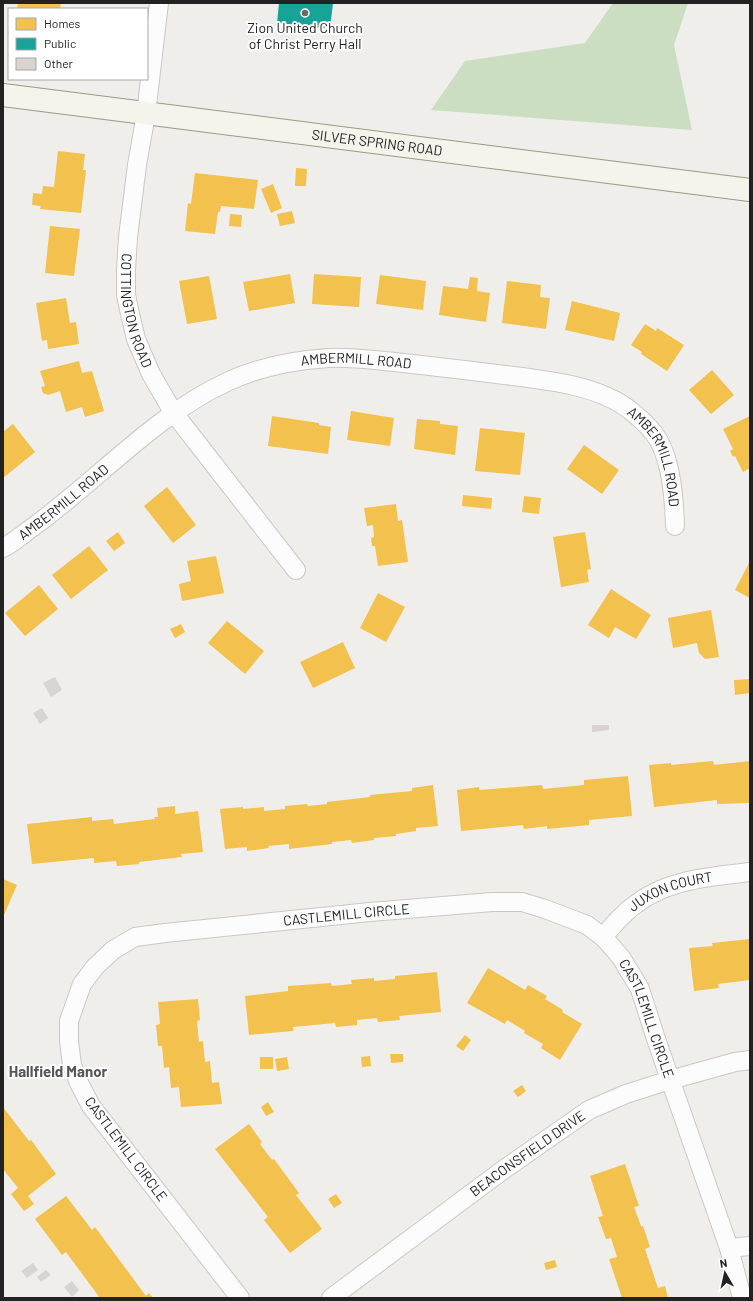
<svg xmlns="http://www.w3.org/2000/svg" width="753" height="1301" font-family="Barlow,sans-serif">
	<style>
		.forest { fill: #cbdec1 }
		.homes { fill: #f2c14e }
		.public { fill: #17a398 }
		.building { fill: #d7d4d2 }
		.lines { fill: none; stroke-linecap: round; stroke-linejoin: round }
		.street-casing { stroke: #c9c8c7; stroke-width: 20 }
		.secondary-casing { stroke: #999a82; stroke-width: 24 }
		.street { stroke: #fdfcfc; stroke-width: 18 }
		.secondary { stroke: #f4f4ed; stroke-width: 22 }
		.poi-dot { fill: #6a6968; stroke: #fff; stroke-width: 1.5 }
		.labels { text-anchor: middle; stroke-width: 4; stroke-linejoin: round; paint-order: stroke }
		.poi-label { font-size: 14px; fill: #222; stroke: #fff }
		.street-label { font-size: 14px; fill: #222; stroke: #fff }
		.neighbourhood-label { font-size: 15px; font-weight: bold; fill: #555; stroke: #fff }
	</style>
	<rect width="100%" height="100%" fill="#f0eeeb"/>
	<polygon class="forest" points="613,3 688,3 674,45 692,130 431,110 465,61 585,43"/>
	<g class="homes">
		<polygon points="18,3 61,3 60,9 17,9"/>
		<polygon points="58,151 85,154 83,170 86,170 81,213 40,209 41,206 32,205 33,193 42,194 43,186 54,187"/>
		<polygon points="296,168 307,169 306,186 295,186"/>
		<polygon points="195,173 258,180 254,209 221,206 220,212 218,212 215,234 185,231 188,203 191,204"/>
		<polygon points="273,184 282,208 271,213 261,189"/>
		<polygon points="292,211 295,223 280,226 277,214"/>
		<polygon points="230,214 242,215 241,227 229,226"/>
		<polygon points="50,226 80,229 74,276 45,273"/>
		<polygon points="290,274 295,303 249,311 243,282"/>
		<polygon points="314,274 361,277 359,307 312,304"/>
		<polygon points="380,275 426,281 423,310 376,304"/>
		<polygon points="209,276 217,319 187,324 179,281"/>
		<polygon points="470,277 478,278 477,291 490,293 486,322 439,315 443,286 468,289"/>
		<polygon points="507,281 541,285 540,297 550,298 546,329 502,323"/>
		<polygon points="66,298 70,323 76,322 79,344 48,349 47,340 42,341 36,303"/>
		<polygon points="572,301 620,313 614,341 565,330"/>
		<polygon points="645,324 656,331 657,328 684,345 667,371 641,354 642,352 631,345"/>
		<polygon points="79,361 82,373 92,371 104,411 85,417 82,407 66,412 60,391 48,395 43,393 41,387 45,386 40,371"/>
		<polygon points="712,370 734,395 711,414 689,390"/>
		<polygon points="351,411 394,418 390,446 347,440"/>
		<polygon points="272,416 319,423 319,425 331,427 328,454 268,446"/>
		<polygon points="750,416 750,468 743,472 735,456 733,457 730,451 733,449 723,429"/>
		<polygon points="417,419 440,421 440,424 458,426 455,455 414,449"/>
		<polygon points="13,424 35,452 3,478 3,432"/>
		<polygon points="480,428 525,433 520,475 475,471"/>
		<polygon points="584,445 619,470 602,494 567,469"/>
		<polygon points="167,487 196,525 173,543 144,506"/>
		<polygon points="463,495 492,498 491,509 462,506"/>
		<polygon points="524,496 541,498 539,514 522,512"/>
		<polygon points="396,504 398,521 402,520 408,562 378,566 375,546 372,546 371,538 374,537 373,525 367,526 364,508"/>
		<polygon points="118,532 125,543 114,551 106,541"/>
		<polygon points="585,532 591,569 587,570 589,582 561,587 553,537"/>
		<polygon points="89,546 108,570 71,599 52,575"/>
		<polygon points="216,556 224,593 182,601 179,584 191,581 187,561"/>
		<polygon points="750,561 750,598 735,590"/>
		<polygon points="39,585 58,609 25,636 5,613"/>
		<polygon points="611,589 651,615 636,639 615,627 609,638 588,625"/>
		<polygon points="378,593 405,607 386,642 360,628"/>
		<polygon points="711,610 719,657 705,659 699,653 697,643 673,648 668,618"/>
		<polygon points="227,621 264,651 245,674 208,643"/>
		<polygon points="181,624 185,632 175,638 170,629"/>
		<polygon points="343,642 355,668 313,688 300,662"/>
		<polygon points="750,679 750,693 735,695 734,680"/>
		<polygon points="713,761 714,765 750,761 750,803 717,804 717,800 654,807 649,765 671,763 671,765"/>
		<polygon points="628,776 632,816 589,820 589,825 547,829 547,826 524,829 523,825 461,831 457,790 479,787 479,790 542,785 543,789 584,785 584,780"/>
		<polygon points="433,785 438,826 416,828 416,831 396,834 396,836 374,838 374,840 352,843 351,840 332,842 332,844 289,849 289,844 268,846 269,848 247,851 247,847 225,849 220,809 243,807 243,809 264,807 264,811 285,809 285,806 307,804 308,806 327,804 327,802 370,797 370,795 412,791 412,788"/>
		<polygon points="175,806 175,814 198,811 203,852 181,854 182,857 139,862 139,864 117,866 116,861 94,863 94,858 32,864 27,824 92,817 92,821 113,819 114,824 155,819 154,817 158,817 157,808"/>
		<polygon points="3,879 17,885 3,917"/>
		<polygon points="750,939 750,980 718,984 719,988 694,991 689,948 713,946 712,943"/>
		<polygon points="488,968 525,990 528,985 547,996 545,999 563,1010 562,1012 582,1024 560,1060 541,1048 543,1044 524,1033 525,1031 507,1020 505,1024 467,1003"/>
		<polygon points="437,972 441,1012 399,1016 400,1020 378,1022 377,1018 357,1020 357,1025 336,1027 335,1023 293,1027 293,1031 249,1035 245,996 288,991 288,986 331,983 332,986 352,984 351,980 374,978 374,981 395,979 395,976"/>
		<polygon points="198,999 200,1020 197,1021 199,1042 203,1041 205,1062 210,1061 212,1083 219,1082 222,1104 181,1107 179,1087 171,1088 169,1067 164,1068 162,1046 158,1046 156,1025 160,1024 158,1002"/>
		<polygon points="465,1035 471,1040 463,1051 456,1046"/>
		<polygon points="390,1054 403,1054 403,1062 391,1063"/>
		<polygon points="370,1056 371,1066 362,1067 361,1057"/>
		<rect x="260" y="1057" width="13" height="12"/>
		<polygon points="287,1057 289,1069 277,1071 275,1059"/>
		<polygon points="522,1085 526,1091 518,1097 513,1091"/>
		<polygon points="268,1102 274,1112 266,1116 261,1107"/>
		<polygon points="3,1107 29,1141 31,1140 56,1174 28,1196 34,1204 24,1211 11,1194 18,1188 3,1169"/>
		<polygon points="249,1124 262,1142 260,1144 272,1160 274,1159 299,1193 296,1195 322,1229 290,1253 264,1220 268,1217 215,1149"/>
		<polygon points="625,1164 639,1206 634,1207 641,1226 643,1226 650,1247 645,1249 658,1288 665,1286 668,1298 622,1298 609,1259 617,1257 611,1238 606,1239 598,1217 603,1216 590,1176"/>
		<polygon points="336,1194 342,1203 334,1208 328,1199"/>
		<polygon points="66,1196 92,1230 95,1227 146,1296 149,1293 153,1298 100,1298 66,1252 62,1255 35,1219"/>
		<polygon points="555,1260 557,1267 546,1270 544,1263"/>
	</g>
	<polygon class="public" points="279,3 333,3 330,29 277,23"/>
	<g class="building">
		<polygon points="55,677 62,690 51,697 43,683"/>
		<polygon points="42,708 48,718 40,724 33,713"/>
		<polygon points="592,725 609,725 609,730 592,732"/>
		<polygon points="33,1263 38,1270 27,1278 21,1271"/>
		<polygon points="46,1270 51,1275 41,1282 37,1277"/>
		<polygon points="72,1281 79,1290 72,1297 64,1287"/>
	</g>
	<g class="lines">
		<defs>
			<g id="street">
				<path id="s1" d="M159,3L146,114L137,165L128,237L126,270V295L130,314L136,339L151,374L173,412L296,570"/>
				<path id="s2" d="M3,548C14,542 23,534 33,527C98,480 156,414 229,381C260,367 295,360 329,358C351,357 373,360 395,362C421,365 447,368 473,371C521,378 593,380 631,411C641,419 653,430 659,441C672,465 674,500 675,526"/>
				<path id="s3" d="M603,937C613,925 623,913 636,904C668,879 711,877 750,872"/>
				<polyline points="729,1248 750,1246"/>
				<path id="s4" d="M240,1298L91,1106L79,1083L72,1065L69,1041V1021L82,984L95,967L113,950L135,937L165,933L370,912L492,902H522L545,909L587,925L603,937L613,948L622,959L640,989L656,1039L729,1248L742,1298"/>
				<path id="s5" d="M331,1298L503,1170L589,1110L626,1094L670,1080L735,1062L750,1060"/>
			</g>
			<g id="secondary">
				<path id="s6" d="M3,95L750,190"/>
			</g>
		</defs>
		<use href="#street" class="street-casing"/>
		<use href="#secondary" class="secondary-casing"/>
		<use href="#street" class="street"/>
		<use href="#secondary" class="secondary"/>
	</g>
	<circle class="poi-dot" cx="305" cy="13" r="4"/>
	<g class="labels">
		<g class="poi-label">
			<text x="305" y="33">Zion United Church<tspan x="305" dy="16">of Christ Perry Hall</tspan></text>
		</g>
		<g class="street-label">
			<text dy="5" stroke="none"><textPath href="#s6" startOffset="377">SILVER SPRING ROAD</textPath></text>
			<text dy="5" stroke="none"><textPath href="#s1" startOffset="311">COTTINGTON ROAD</textPath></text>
			<text dy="5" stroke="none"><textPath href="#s2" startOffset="412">AMBERMILL ROAD</textPath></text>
			<text dy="5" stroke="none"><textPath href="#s2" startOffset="748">AMBERMILL ROAD</textPath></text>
			<text dy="5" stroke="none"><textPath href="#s2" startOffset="76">AMBERMILL ROAD</textPath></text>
			<text dy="5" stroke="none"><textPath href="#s3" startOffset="84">JUXON COURT</textPath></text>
			<text dy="5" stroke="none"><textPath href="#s4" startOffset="656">CASTLEMILL CIRCLE</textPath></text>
			<text dy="5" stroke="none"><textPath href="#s4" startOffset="1015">CASTLEMILL CIRCLE</textPath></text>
			<text transform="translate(126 1149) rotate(53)" y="5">CASTLEMILL CIRCLE</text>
			<text dy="5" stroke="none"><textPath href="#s5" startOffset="244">BEACONSFIELD DRIVE</textPath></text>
		</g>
		<g class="neighbourhood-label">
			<text x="58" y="1077">Hallfield Manor</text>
		</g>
	</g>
	<rect width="753" height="1301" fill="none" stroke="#222222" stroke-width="8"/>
	<rect x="8" y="8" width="140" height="72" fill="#ffffff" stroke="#a7a7a7"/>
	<rect x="16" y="18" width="20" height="12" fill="#f2c14e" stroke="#a7a7a7"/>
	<text x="44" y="28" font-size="12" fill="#222222">Homes</text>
	<rect x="16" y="38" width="20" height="12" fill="#17a398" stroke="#a7a7a7"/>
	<text x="44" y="48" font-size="12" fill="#222222">Public</text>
	<rect x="16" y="58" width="20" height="12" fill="#d7d4d2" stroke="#a7a7a7"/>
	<text x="44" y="68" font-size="12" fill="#222222">Other</text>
	<g transform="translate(725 1273) rotate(351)" stroke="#ffffff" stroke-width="3" paint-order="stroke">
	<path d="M0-3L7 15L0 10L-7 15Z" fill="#222222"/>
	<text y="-6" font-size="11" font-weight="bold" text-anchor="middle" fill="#222222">N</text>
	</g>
</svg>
